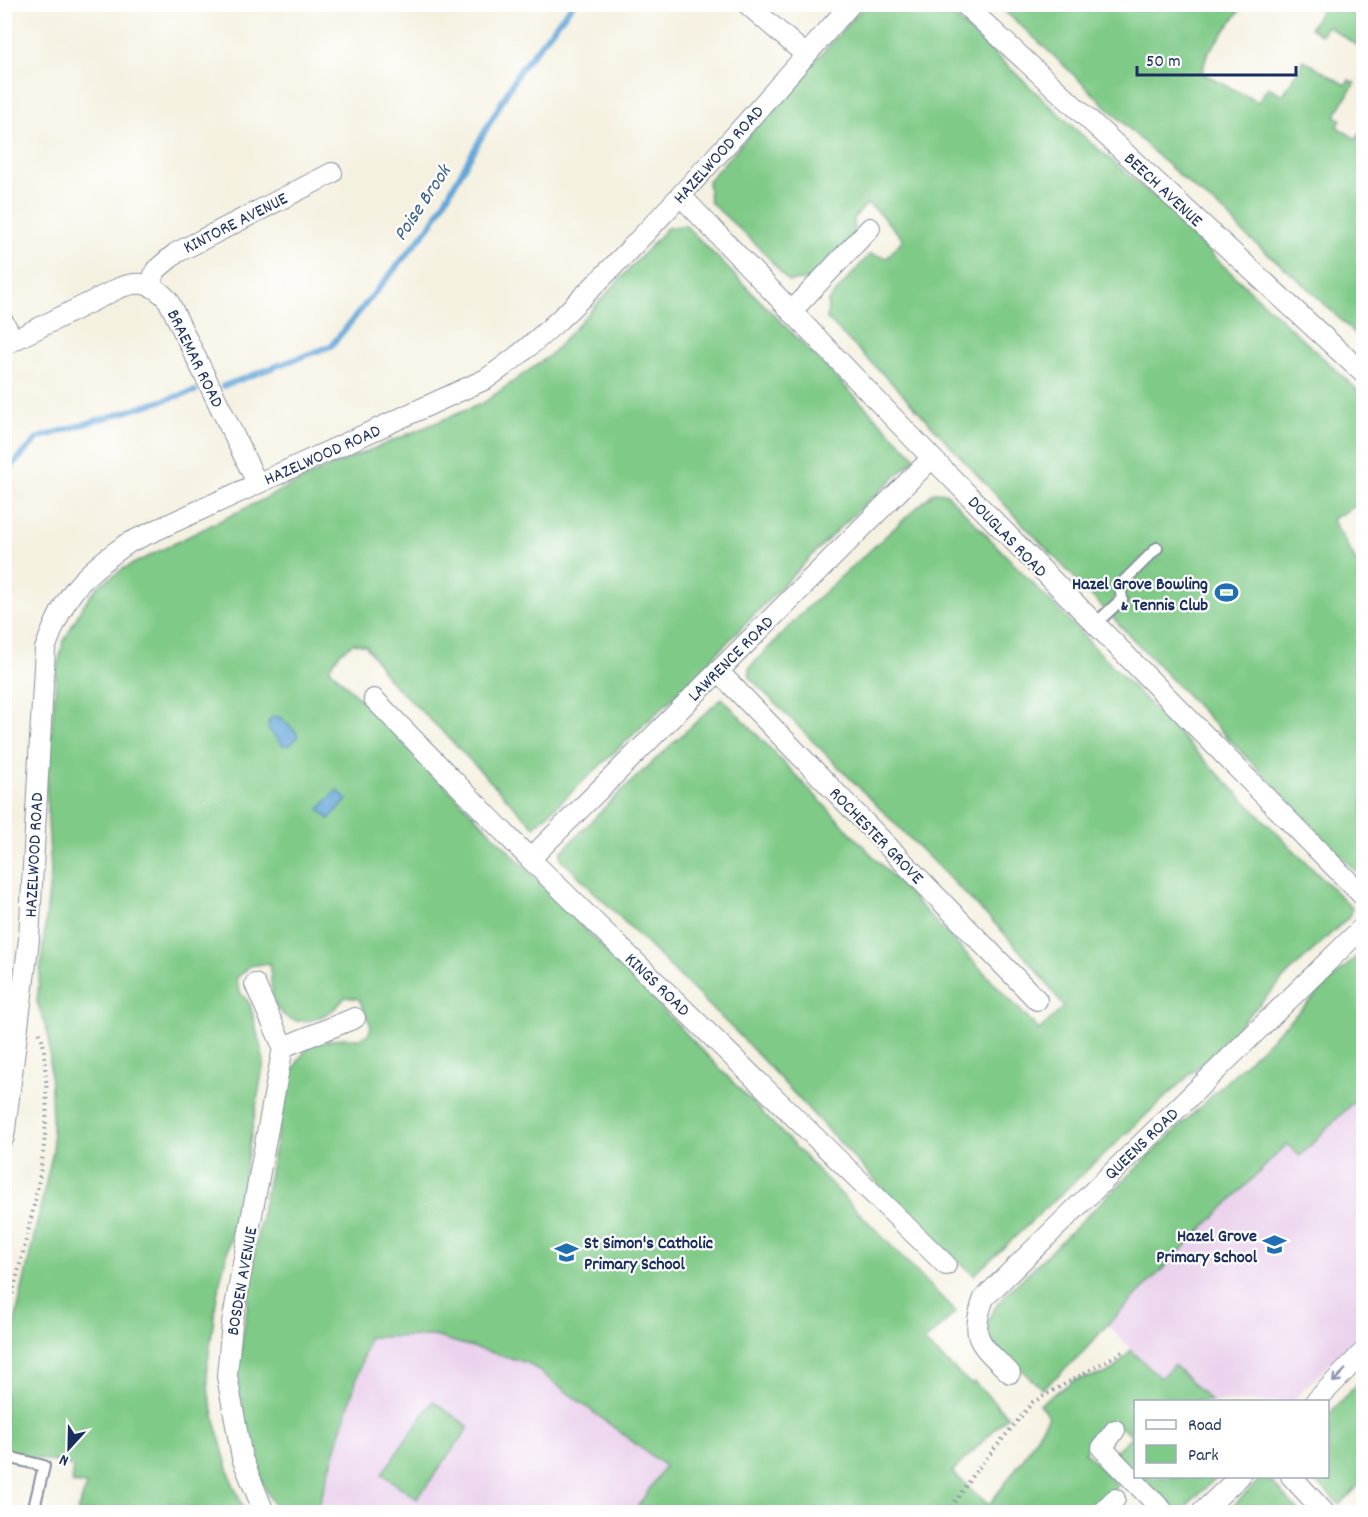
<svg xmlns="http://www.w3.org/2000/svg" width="1368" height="1517" font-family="Dekko,sans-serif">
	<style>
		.built { fill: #ead1ec }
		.green { fill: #7fca87; stroke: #4d7c72; stroke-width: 1.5 }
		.water { fill: #64a6d8; stroke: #406a9b; stroke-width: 1.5 }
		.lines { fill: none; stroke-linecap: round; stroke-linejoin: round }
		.stream { stroke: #64a6d8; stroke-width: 6 }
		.lane-casing { stroke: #8890a0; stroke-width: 14 }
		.street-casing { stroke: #8890a0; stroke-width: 22 }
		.path { stroke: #8890a0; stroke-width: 4; stroke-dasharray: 1.5 4.5; stroke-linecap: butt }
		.lane { stroke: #fff; stroke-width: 10 }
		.street { stroke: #fff; stroke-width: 20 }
		.oneway { stroke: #8d97ae }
		.labels { text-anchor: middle; stroke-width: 4.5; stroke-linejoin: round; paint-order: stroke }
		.street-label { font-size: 18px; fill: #1b2f5e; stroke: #fff }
		.poi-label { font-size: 18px; font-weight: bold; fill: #1b2f5e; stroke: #fff; text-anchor: end }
		.water-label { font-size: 20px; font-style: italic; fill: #385f8f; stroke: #fff }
	</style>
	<rect width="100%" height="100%" fill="#fff"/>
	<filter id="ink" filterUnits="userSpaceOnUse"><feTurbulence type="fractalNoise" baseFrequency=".0167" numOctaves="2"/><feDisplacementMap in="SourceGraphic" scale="12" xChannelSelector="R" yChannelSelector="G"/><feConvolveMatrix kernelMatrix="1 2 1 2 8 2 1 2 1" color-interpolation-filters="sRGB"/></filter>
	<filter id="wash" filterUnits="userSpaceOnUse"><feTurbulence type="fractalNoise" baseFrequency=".008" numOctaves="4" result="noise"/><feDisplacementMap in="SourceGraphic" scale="24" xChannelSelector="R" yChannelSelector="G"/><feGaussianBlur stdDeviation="1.35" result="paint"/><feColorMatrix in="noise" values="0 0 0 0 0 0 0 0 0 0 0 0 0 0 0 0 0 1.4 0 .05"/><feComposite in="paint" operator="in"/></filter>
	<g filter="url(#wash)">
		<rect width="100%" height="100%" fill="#f5f1e1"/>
		<g class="built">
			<polygon points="1363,1092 1363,1330 1292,1401 1211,1401 1174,1365 1160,1378 1107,1325 1288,1144 1300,1156"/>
			<polygon points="380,1295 952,1472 989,1505 985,1512 317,1512"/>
		</g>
		<g class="green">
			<polygon points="1325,4 1363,5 1363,49 1327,26 1321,35 1310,28"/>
			<polygon points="865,5 942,5 1082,135 1177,216 1213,256 1363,395 1363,502 1332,519 1363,573 1363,879 1018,519 898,389 827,319 828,301 870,254 887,258 903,239 875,209 867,204 854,218 855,235 807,280 788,281 760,248 710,202 708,181"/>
			<path d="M997,5H1244L1207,54L1202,73L1258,102L1268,87L1283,95L1304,60L1345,85L1349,80L1355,83L1335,115L1341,120L1337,127L1356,139L1363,128V342L1307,287L1242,232L1228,215C1145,153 1076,70 997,5Z"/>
			<path d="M685,225L916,458L835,532L676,695L534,827L443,732L390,681L366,646L354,643L341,652L329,668C541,880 746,1098 956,1312L924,1342L971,1384L974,1382L1008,1416L952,1472L989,1505L1023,1459L1049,1416L1039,1404L1075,1380L1105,1374L1114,1369L1131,1350L1160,1378L1174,1365L1211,1401L1136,1402L1135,1473L1114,1452L1132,1436L1114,1423L1085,1452L1118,1486L1093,1512H634L665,1466L528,1363L434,1336L369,1337L317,1512H277L254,1466L237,1378L256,1243L287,1085L299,1059L311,1044L342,1038L360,1039L369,1033L371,1026L359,999L345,997C330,1019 290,1035 275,1004C270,993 272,975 269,963L250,966L236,979L240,992L250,1004L264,1061L241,1194L217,1295L207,1369L209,1395L222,1448L231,1479L245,1512H213L170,1503L167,1512H77L87,1485L72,1483L73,1466L5,1451V1366L53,1151L49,1037L37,1002L51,872L46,787L57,669L63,643L82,607L98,586L125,568L320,471L483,403L550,355L667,228Z"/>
			<path d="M934,492L946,493C1080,633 1214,772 1352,908L1351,915L1289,973L1212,1054L974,1275L897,1204L742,1038L561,859V852L618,794L722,698L1039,1030L1064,1007L1039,973L1002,931L750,678L749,668L810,605Z"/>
			<path d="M1363,950V1092L1300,1156L1287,1144L1107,1325L1078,1358L1042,1389L989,1340C983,1321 993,1309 1005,1295Z"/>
			<polygon points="1363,1378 1363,1481 1340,1505 1311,1477 1328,1476 1328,1415"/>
			<polygon points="433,1401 469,1427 417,1499 382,1474"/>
			<polygon points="1140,1477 1217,1477 1180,1512"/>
			<polygon points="1262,1477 1270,1480 1300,1512 1227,1512"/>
		</g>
		<g class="water">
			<polygon points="272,717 280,717 297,733 297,738 290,745 283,745 269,730 268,723"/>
			<polygon points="337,790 347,800 329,819 319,809"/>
		</g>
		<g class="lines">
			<g class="stream">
				<polyline points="223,386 331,346 431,225 520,70 573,4"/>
				<polyline points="4,474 38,438 195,391"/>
			</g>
		</g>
	</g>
	<g filter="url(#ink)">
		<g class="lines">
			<defs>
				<g id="lane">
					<polyline points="1094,625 1122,599 1120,585 1157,548"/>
					<polyline points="4,1456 44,1466 33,1512"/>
					<polyline points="359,1512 377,1512"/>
				</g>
				<g id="street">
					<polyline points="747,4 806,55"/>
					<polyline points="964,4 1364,374"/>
					<polyline points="681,196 932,458 1364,897"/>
					<polyline points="150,285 156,270 176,253 332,173"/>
					<polyline points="791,312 870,228"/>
					<polyline points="4,323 14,340"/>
					<path d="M4,345L119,288C140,280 153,283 168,300L257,483"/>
					<polyline points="718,671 1037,1000"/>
					<polyline points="374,699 530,859 946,1265"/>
					<polyline points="530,859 932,458"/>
					<polyline points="255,984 283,1047"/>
					<path d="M4,1137L29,939L45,649C65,593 80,577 128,543L486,379C539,343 583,297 628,251C705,171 777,88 851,4"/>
					<path d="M1010,1373C981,1344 968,1340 984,1298L1364,926"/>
					<polyline points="1315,1402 1364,1351"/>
					<polyline points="1115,1430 1102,1448 1164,1512"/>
					<polyline points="1291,1476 1324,1512"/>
					<polyline points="264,1512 242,1458 227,1376 232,1323 283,1047 355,1018"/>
					<polyline points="1102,1512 1115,1499"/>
					<polyline points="1202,1512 1240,1476"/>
				</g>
			</defs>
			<use href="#lane" class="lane-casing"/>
			<use href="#street" class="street-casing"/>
			<g class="path">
				<path d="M4,1329C24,1242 54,1156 45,1066C44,1054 45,1041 38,1030"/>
				<polyline points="948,1512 972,1476 1033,1402 1122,1352"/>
			</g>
			<use href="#lane" class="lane"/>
			<use href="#street" class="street"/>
		</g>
		<defs><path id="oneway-shaft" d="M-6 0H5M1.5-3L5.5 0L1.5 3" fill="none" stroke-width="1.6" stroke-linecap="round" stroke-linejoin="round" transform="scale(1.5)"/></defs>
		<use class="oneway" href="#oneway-shaft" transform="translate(1339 1376) rotate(134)"/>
	</g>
	<defs>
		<symbol id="stadium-bare" viewBox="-9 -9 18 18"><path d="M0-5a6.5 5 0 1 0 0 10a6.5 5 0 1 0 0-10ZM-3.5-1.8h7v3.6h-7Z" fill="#1f6fb2" stroke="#fff" stroke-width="2.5" paint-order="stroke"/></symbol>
		<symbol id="school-bare" viewBox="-9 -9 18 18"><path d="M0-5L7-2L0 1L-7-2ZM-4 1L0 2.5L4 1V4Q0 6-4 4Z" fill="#1f6fb2" stroke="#fff" stroke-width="2.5" paint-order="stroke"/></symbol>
	</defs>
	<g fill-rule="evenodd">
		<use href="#stadium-bare" x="1210" y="576" width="33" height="33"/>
		<use href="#school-bare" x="1258" y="1228" width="33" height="33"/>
		<use href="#school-bare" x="550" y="1236" width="33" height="33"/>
	</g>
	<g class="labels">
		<g class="street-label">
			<text transform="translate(718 154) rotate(-48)" y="6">HAZELWOOD ROAD</text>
			<text transform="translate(1164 189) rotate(43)" y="6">BEECH AVENUE</text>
			<text transform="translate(235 222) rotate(-27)" y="6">KINTORE AVENUE</text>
			<text transform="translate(196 358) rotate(64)" y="6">BRAEMAR ROAD</text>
			<text transform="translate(322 454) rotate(-24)" y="6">HAZELWOOD ROAD</text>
			<text transform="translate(1008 536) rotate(46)" y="6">DOUGLAS ROAD</text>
			<text transform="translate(730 658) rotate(-45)" y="6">LAWRENCE ROAD</text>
			<text transform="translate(877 835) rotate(46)" y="6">ROCHESTER GROVE</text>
			<text transform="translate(33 855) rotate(-87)" y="6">HAZELWOOD ROAD</text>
			<text transform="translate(658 984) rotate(44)" y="6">KINGS ROAD</text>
			<text transform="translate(1141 1143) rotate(-44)" y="6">QUEENS ROAD</text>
			<text transform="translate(241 1281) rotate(-80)" y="6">BOSDEN AVENUE</text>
		</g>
		<g class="poi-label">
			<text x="1208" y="589">Hazel Grove Bowling<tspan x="1208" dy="21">&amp; Tennis Club</tspan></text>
			<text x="1257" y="1241">Hazel Grove<tspan x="1257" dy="21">Primary School</tspan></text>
			<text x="584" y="1248" text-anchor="start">St Simon's Catholic<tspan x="584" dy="21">Primary School</tspan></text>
		</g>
		<g class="water-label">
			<text transform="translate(421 202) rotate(-56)" y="7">Poise Brook</text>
		</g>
	</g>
	<rect width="1368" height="1517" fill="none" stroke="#fff" stroke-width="24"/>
	<rect x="1134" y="1400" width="195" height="78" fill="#ffffff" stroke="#a4acbf" stroke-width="1.5"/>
	<rect x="1146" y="1420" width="30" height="9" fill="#ffffff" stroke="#a4acbf" stroke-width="1.5"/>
	<text x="1188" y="1430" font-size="18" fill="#1b2f5e">Road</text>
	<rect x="1146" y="1445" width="30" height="18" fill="#7fca87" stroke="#a4acbf" stroke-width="1.5"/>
	<text x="1188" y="1460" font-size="18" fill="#1b2f5e">Park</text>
	<g transform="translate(69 1448) rotate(202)" stroke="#ffffff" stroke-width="4.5" paint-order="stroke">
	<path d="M0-4.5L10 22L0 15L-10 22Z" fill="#1b2f5e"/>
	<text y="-9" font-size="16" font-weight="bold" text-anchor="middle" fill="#1b2f5e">N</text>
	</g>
	<path d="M1137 66v9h159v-9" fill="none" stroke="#1b2f5e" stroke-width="3"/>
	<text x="1146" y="66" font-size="18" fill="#1b2f5e" stroke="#ffffff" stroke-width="4.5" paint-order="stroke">50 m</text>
</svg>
